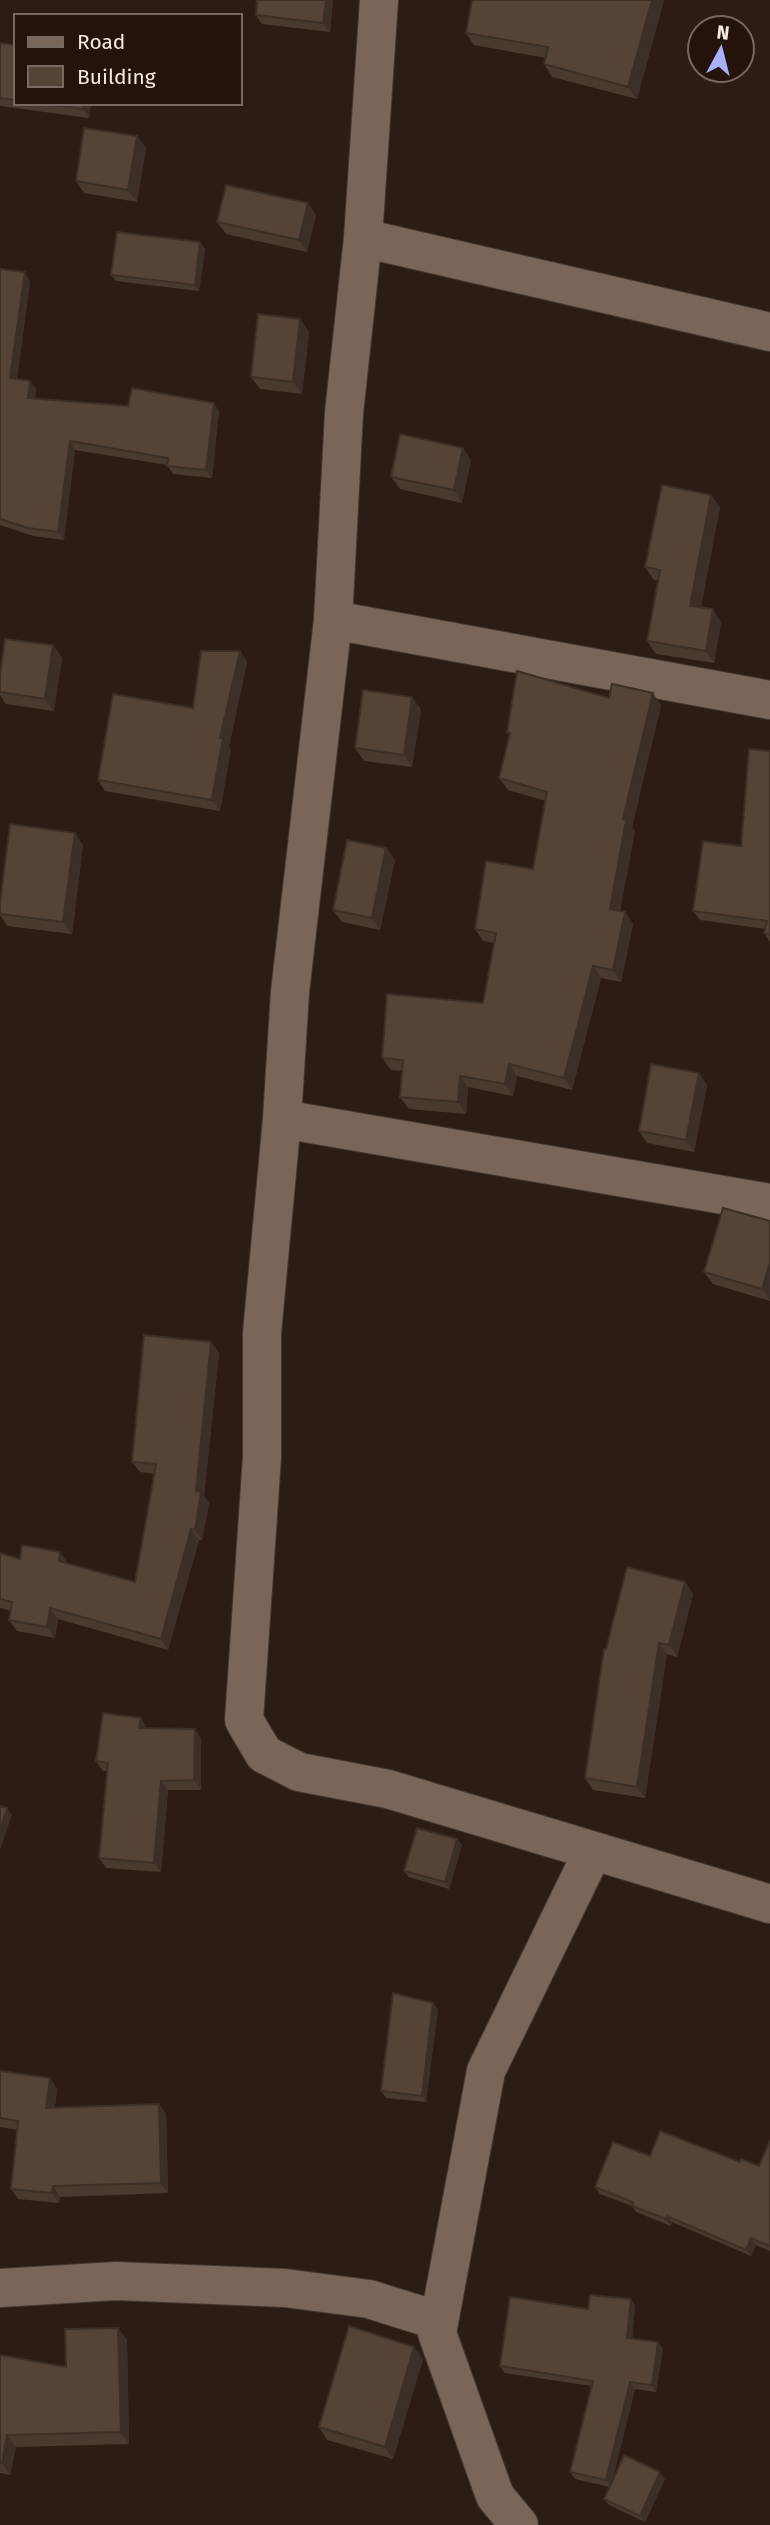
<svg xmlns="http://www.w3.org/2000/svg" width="770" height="2525" font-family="'Fira Sans',sans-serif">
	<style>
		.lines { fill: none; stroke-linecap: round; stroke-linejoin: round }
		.minor-casing { stroke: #463833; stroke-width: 40 }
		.minor { stroke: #79655a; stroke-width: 38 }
		.wall { fill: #493a30 }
		.shaded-wall { fill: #3c2f27 }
		.building { fill: #554338; stroke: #3c2f27; stroke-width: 2 }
	</style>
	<rect width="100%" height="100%" fill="#2d1c13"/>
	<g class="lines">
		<defs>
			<g id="minor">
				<polyline points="379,0 363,238 344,413 333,620 290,992 282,1119 262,1333 262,1457 244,1720 264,1754 299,1772 388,1789 770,1904"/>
				<polyline points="363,238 770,332"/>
				<polyline points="333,620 770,700"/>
				<polyline points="282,1119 770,1203"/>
				<polyline points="0,2288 116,2281 285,2288 369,2299 439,2321"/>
				<polyline points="519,2525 495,2496 437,2333 486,2071 593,1851"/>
			</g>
		</defs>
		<use href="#minor" class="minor-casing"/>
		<use href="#minor" class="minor"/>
	</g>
	<g class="wall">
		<polygon points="257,0 333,0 330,32 262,24 256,15"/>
		<polygon points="664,0 637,99 552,77 544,64 546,58 474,45 466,33"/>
		<polygon points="0,43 16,45 16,103 91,103 89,118 0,106"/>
		<polygon points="137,136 146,148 137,202 84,193 76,181"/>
		<polygon points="308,203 316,215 307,252 226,234 217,222"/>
		<polygon points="200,242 205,249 199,291 116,281 111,275"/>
		<polygon points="0,269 30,281 17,379 36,389 35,398 128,406 219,411 212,478 173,474 167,465 75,450 64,540 33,536 0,525"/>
		<polygon points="309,332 302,394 260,389 251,377"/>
		<polygon points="471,460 462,503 400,489 391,477"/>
		<polygon points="711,495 720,507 701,607 721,622 714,663 656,654 647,641 658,580 654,580 645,567"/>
		<polygon points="53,645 62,658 54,711 6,704 0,695 0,675"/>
		<polygon points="240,651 247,662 229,746 231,749 220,811 105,791 98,780 193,708"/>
		<polygon points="609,698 661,705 632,827 635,831 620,911 625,912 633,924 621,982 601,978 572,1090 517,1076 513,1096 468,1087 466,1114 409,1109 400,1097 402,1071 391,1070 382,1058 483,1003 494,943 483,941 475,929 533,869 546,801 508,790 499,778 509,735 507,732"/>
		<polygon points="421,709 412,767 364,761 355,748"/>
		<polygon points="770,751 770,942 764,933 765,929 700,920 693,911 741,846"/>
		<polygon points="83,845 72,934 7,926 0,915 0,903"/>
		<polygon points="386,848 395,860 380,930 342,922 333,910"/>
		<polygon points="699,1073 707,1085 694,1152 647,1143 639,1131"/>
		<polygon points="770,1221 770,1301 713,1284 704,1272"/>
		<polygon points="211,1342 219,1353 204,1496 209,1503 202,1540 199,1540 168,1650 58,1619 55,1638 17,1631 9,1620 11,1611 0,1608 0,1553 20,1559 68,1563 135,1582 155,1474 140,1472 132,1462"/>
		<polygon points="685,1582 693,1594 677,1657 667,1654 645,1798 593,1790 585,1778"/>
		<polygon points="147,1728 201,1738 201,1790 168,1790 161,1872 106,1868 99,1858 108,1771 103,1771 96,1761"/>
		<polygon points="462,1845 449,1889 409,1877 404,1871"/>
		<polygon points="438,2009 426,2102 386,2098 381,2091"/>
		<polygon points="0,2071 50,2078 57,2089 55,2107 159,2104 166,2114 168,2193 60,2197 59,2203 18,2199 11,2189 17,2130 0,2127"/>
		<polygon points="770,2140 770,2251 756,2245 751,2256 672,2222 671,2226 636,2212 632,2206 600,2194 595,2187 650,2156 740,2162 759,2166"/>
		<polygon points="635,2306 632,2339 658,2342 663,2349 656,2392 635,2389 612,2481 665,2479 645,2522 609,2505 604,2499 610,2487 575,2479 570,2472 592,2386 505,2373 500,2366 588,2309"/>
		<polygon points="118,2328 127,2340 129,2444 16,2447 10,2475 0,2473 0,2355 66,2367"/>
		<polygon points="414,2347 423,2359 393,2459 327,2440 319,2427"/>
	</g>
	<g class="shaded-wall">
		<polygon points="326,0 333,0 330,32 323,23"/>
		<polygon points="652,0 664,0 637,99 628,87"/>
		<polygon points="84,103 91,103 89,118 83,109"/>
		<polygon points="137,136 146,148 137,202 128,190"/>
		<polygon points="308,203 316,215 307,252 299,240"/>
		<polygon points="200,242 205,249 199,291 195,285"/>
		<polygon points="25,272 30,281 16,387 10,378"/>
		<polygon points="300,319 309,332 302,394 293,382"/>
		<polygon points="30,381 36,389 34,406 28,398"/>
		<polygon points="214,403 219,411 212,478 206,470"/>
		<polygon points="70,441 75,450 64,540 58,532"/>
		<polygon points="463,448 471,460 462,503 454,490"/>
		<polygon points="711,495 720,507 699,618 690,606"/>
		<polygon points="713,609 721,622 714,663 706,651"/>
		<polygon points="53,645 62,658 54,711 45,699"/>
		<polygon points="240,651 247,662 229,746 231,749 220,811 212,800 220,738"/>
		<polygon points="653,693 661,705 632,827 635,831 618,921 610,909 623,819"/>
		<polygon points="412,697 421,709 412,767 404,755"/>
		<polygon points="75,833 83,845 72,934 63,922"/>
		<polygon points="386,848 395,860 380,930 372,918"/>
		<polygon points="625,912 633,924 621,982 613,970"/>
		<polygon points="593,966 601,978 572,1090 564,1078"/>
		<polygon points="509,1064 517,1076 513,1096 505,1084"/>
		<polygon points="699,1073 707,1085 694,1152 686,1140"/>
		<polygon points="460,1076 468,1087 466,1114 458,1102"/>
		<polygon points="770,1263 770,1300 762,1289"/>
		<polygon points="211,1342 219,1353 204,1496 209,1503 202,1540 195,1530 196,1491"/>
		<polygon points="191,1529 199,1540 168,1650 161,1639"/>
		<polygon points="60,1552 68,1563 59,1561"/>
		<polygon points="685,1582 693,1594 677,1657 669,1645"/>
		<polygon points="50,1608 58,1619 55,1638 47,1627"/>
		<polygon points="659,1643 667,1654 645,1798 637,1787"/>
		<polygon points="141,1718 147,1728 139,1728"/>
		<polygon points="195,1729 201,1738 201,1790 194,1780"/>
		<polygon points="161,1781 168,1790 161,1872 154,1863"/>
		<polygon points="7,1808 12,1815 0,1850 0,1830"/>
		<polygon points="457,1839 462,1845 449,1889 445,1882"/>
		<polygon points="433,2003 438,2009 426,2102 422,2096"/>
		<polygon points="50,2078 57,2089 53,2118 46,2108"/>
		<polygon points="159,2104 166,2114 168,2193 161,2183"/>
		<polygon points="53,2186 60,2197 59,2203 52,2193"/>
		<polygon points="667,2216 672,2222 671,2226 666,2219"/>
		<polygon points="751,2238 756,2245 751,2256 746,2250"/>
		<polygon points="631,2299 635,2306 632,2345 627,2338"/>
		<polygon points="118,2328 127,2340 129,2444 121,2432"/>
		<polygon points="658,2342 663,2349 656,2392 652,2385"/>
		<polygon points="414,2347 423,2359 393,2459 385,2447"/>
		<polygon points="630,2382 635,2389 611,2487 606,2480"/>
		<polygon points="7,2435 16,2447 10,2475 2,2463"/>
		<polygon points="660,2472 665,2479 645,2522 640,2516"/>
	</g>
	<g class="building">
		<polygon points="257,0 326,0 323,23 256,15"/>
		<polygon points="472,0 652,0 628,87 544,64 548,47 466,33"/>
		<polygon points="0,43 16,45 16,100 0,98"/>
		<polygon points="39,103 84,103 83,109"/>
		<polygon points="84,128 137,136 128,190 76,181"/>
		<polygon points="226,185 308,203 299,240 217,222"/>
		<polygon points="117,232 200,242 195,285 111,275"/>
		<polygon points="0,269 25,272 10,378 30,381 28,398 128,406 132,388 214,403 206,470 167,466 168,458 70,441 58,532 28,528 0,519"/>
		<polygon points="258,314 300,319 293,382 251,377"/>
		<polygon points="400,434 463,448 454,490 391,477"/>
		<polygon points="662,485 711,495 690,606 713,609 706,651 647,641 660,570 645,567"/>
		<polygon points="5,639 53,645 45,699 0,692 0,675"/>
		<polygon points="201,651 240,651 220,738 223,738 212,800 98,780 113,694 193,708"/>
		<polygon points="517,671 609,698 612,684 653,693 623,819 626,820 610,909 625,912 613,970 593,966 564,1078 509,1064 505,1084 460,1076 458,1102 400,1097 403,1060 382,1058 387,994 483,1003 496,933 475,929 486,861 533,869 547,792 499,778 510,733 507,732"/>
		<polygon points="363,690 412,697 404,755 355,748"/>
		<polygon points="749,749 770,751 770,935 764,933 767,921 693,911 703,841 741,846"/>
		<polygon points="10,824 75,833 63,922 0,914 0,903"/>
		<polygon points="347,840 386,848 372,918 333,910"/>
		<polygon points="651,1064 699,1073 686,1140 639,1131"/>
		<polygon points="723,1208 770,1221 770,1263 762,1289 704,1272"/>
		<polygon points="144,1335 211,1342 196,1491 201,1492 195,1530 191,1529 161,1639 50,1608 47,1627 9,1620 12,1602 0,1599 0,1553 20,1559 22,1545 60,1552 59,1561 135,1582 156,1464 132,1462"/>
		<polygon points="627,1567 685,1582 669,1645 659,1643 637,1787 585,1778 604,1649 606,1649"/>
		<polygon points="103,1713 141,1718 139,1728 195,1729 194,1780 161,1781 154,1863 99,1858 108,1763 96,1761"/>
		<polygon points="0,1806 7,1808 0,1830"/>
		<polygon points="417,1828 457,1839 445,1882 404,1871"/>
		<polygon points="393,1993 433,2003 422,2096 381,2091"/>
		<polygon points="0,2071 50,2078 46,2108 159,2104 161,2183 53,2186 52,2193 11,2189 18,2121 0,2118"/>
		<polygon points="660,2131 740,2162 741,2159 759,2166 770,2140 770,2246 751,2238 746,2250 667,2216 666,2219 632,2206 633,2202 595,2187 613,2142 650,2156"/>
		<polygon points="590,2295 631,2299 627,2338 658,2342 652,2385 630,2382 606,2480 570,2472 593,2381 500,2366 510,2297 588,2309"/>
		<polygon points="349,2326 414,2347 385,2447 319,2427"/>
		<polygon points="118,2328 121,2432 7,2435 2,2463 0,2463 0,2355 66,2367 65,2329"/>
		<polygon points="624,2455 660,2472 640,2516 604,2499"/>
	</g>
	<rect x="14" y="14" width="228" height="91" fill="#23130a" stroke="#776961" stroke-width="2"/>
	<rect x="28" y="37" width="35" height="10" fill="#79655a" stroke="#776961" stroke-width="2"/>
	<text x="77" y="49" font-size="21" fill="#f5e9e3">Road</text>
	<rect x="28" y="66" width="35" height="21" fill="#554338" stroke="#776961" stroke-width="2"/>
	<text x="77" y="84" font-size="21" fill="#f5e9e3">Building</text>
	<g transform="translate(721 49) rotate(7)"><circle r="33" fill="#23130a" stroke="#776961" stroke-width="2"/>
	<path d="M0-5L12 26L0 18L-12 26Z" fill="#a9b0fc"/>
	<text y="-10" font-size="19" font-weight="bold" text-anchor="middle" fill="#f5e9e3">N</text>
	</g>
</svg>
